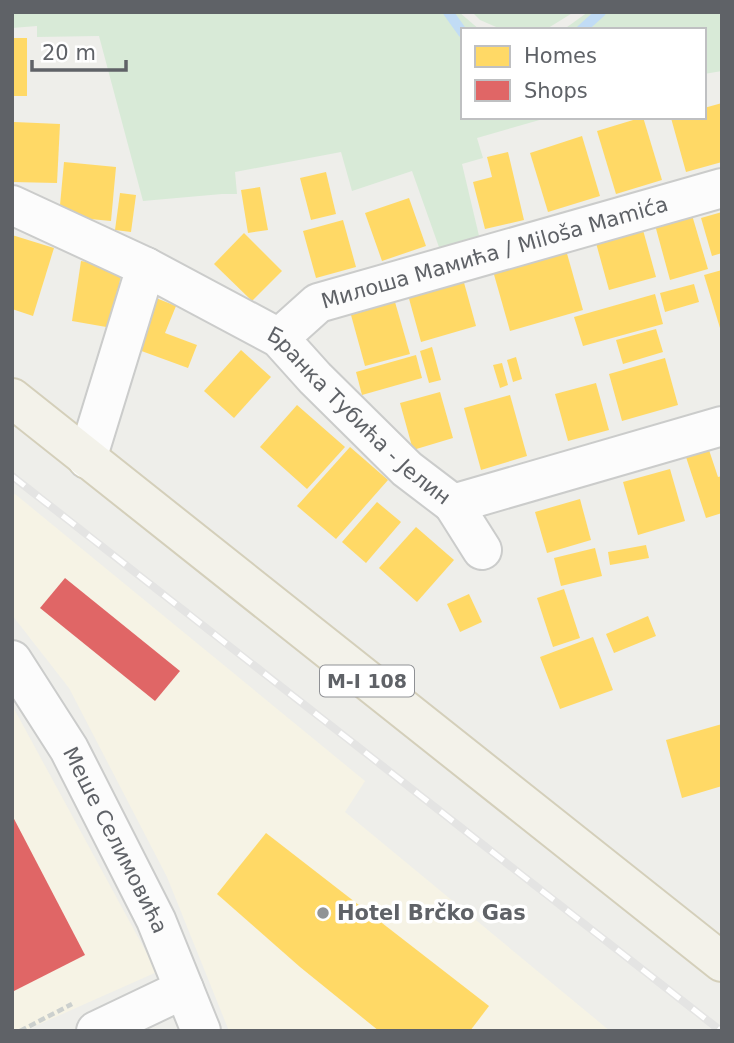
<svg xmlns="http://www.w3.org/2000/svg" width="734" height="1043" font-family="'DejaVu Sans',sans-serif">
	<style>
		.commercial { fill: #f6f3e5 }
		.green { fill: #d8ead7 }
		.homes { fill: #ffd966 }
		.shops { fill: #e06666 }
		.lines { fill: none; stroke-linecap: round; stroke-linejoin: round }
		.stream { stroke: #c1dcf5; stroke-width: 10 }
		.minor-casing { stroke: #cbcccb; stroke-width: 42 }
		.major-casing { stroke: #d4cfba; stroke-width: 42 }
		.path { stroke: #ccd0ce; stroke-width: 4.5; stroke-dasharray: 7 3.5; stroke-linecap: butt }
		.minor { stroke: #fcfcfc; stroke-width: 38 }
		.major { stroke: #f3f2ea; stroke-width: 38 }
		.rail-casing { stroke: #e4e4e3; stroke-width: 8 }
		.rail { stroke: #fff; stroke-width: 5; stroke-dasharray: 16; stroke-linecap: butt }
		.poi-dot { fill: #919395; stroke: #fff; stroke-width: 2.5 }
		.labels { text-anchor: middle; stroke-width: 7; stroke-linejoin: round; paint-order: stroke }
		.shield { fill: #fff; stroke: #8f9195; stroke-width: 2 }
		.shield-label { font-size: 19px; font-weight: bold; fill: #5f6267 }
		.street-label { font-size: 21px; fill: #5f6267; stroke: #fff }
		.poi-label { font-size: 21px; font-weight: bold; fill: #5f6267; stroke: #fff; text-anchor: start }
	</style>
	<rect width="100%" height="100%" fill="#eeeeea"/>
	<g class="commercial">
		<polygon points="15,494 365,781 345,812 610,1031 229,1031 167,877 69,688 12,615 12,496"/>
		<polygon points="12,705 157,972 24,1031 12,1031"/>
	</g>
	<g class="green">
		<polygon points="12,12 459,12 480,30 463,30 463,117 550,117 477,138 483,158 462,164 480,240 440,250 412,171 352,191 341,152 235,172 237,194 222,194 143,201 99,36 37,37 37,26 12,28"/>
		<polygon points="472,12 574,12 545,30 503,30 480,20"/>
		<polygon points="588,12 722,12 722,71 704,74 704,30 563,30"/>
	</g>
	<g class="homes">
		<rect x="12" y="38" width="15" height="58"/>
		<polygon points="722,103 722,162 686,172 671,118 704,117 704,108"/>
		<polygon points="643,117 662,180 616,194 597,131"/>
		<polygon points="14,122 60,124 57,183 12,182"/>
		<polygon points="582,136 600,196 548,212 530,153"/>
		<polygon points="508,152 524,220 485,229 473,182 492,177 487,157"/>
		<polygon points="64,162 116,167 111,221 59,216"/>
		<polygon points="326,172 336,214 311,220 300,178"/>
		<polygon points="260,187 268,230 248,233 241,190"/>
		<polygon points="120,193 136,195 131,232 115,230"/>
		<polygon points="409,198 426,246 382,261 365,213"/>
		<polygon points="722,212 722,253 712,256 701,218"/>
		<polygon points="692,215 708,269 670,280 655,225"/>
		<polygon points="343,220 356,267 316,278 303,231"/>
		<polygon points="643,230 656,277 609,290 596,243"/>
		<polygon points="244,233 282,271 252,301 214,264"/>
		<polygon points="12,235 54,248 33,316 12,309"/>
		<polygon points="566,250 583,310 510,331 493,271"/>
		<polygon points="81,261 122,268 112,328 72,321"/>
		<polygon points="722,270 722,327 720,328 704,275"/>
		<polygon points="463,279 476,326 421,342 408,295"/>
		<polygon points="694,284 699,302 665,312 660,293"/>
		<polygon points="655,294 663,324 583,346 574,317"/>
		<polygon points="156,298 176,306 165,333 197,345 188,368 136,349"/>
		<polygon points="395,302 410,354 365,366 351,315"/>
		<polygon points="656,329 663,352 623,364 616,340"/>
		<polygon points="432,347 441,380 429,383 420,351"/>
		<polygon points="241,350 271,377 234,418 204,391"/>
		<polygon points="416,355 422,378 362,395 356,372"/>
		<polygon points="516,357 522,379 513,382 507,360"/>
		<polygon points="665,358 678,405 622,421 609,374"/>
		<polygon points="502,363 508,385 500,388 493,365"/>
		<polygon points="596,383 609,430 568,441 555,394"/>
		<polygon points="440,392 453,438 413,450 400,403"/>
		<polygon points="510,395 527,456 481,470 464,408"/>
		<polygon points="297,405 345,447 307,489 260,447"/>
		<polygon points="350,447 388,480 336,539 297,506"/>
		<polygon points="708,447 718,477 722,476 722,513 706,518 685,454"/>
		<polygon points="670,469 685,521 638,535 623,482"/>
		<polygon points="580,499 591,540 547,553 535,512"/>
		<polygon points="377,502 401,522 366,563 342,542"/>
		<polygon points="416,527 454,560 417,602 379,568"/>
		<polygon points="646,545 649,558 610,565 608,552"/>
		<polygon points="595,548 602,576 561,586 554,558"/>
		<polygon points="564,589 580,638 553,647 537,598"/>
		<polygon points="469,594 482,622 460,632 447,604"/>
		<polygon points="648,616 656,636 614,653 606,634"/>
		<polygon points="593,637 613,690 560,709 540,657"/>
		<polygon points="722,724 722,786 682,798 666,740"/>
		<polygon points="266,833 489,1006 470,1031 379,1031 300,967 217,894"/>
	</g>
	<g class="shops">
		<polygon points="65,578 180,671 155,701 40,608"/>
		<polygon points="12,815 85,955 12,992"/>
	</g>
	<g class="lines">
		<g class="stream">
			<polyline points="448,12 463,33"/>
			<polyline points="581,30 601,12"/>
		</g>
		<defs>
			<g id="minor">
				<path id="s1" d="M12,205L146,267L279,338L315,378L407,469L453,504L722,426"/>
				<path id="s2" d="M279,338L318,303L722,188"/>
				<polyline points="87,459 146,267"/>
				<polyline points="453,504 482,550"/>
				<path id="s3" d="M12,660L69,749L156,920L201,1031"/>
				<polyline points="96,1031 184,989"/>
			</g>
			<polyline id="major" points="12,398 722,962"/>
		</defs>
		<use href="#minor" class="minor-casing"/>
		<use href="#major" class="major-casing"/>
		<polyline class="path" points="20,1031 72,1004"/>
		<use href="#minor" class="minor"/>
		<use href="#major" class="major"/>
		<defs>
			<polyline id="rail" points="12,476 721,1031"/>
		</defs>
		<use href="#rail" class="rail-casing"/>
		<use href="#rail" class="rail"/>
	</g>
	<circle class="poi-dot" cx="323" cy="913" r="7"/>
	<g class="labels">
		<rect class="shield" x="320" y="665.5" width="94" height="31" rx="5"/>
		<g class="shield-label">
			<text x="367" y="688">M-I 108</text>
		</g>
		<g class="street-label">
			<text dy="7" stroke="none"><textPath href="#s2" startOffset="236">Милоша Мамића / Miloša Mamića</textPath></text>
			<text dy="7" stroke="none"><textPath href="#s1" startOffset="410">Бранка Тубића - Јелин</textPath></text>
			<text dy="7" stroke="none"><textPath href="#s3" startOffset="208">Меше Селимовића</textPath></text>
		</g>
		<g class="poi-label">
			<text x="337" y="920">Hotel Brčko Gas</text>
		</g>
	</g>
	<rect width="734" height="1043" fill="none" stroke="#5f6267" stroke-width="28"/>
	<rect x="461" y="28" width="245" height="91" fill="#ffffff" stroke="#bfc0c2" stroke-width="2"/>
	<rect x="475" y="46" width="35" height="21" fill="#ffd966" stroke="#bfc0c2" stroke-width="2"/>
	<text x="524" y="63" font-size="21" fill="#5f6267">Homes</text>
	<rect x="475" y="80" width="35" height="21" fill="#e06666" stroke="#bfc0c2" stroke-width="2"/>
	<text x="524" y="98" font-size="21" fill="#5f6267">Shops</text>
	<path d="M32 60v10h94v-10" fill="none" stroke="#5f6267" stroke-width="3.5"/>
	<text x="42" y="60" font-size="21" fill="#5f6267" stroke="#ffffff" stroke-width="5" paint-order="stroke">20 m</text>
</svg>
